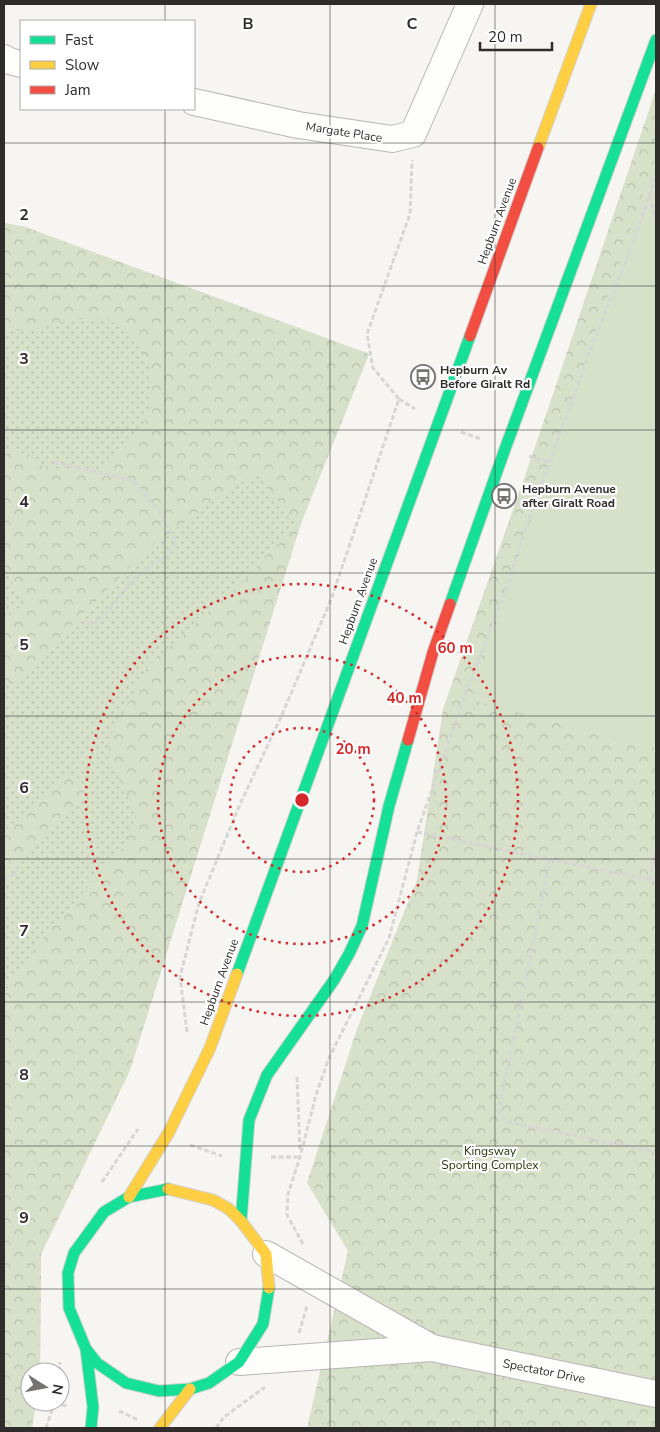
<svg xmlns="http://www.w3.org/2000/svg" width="660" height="1432" font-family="'Nunito Sans',sans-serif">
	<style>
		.grass { fill: url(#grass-dots) }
		.forest { fill: url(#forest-crowns) }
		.pitch { fill: #d7e0c9 }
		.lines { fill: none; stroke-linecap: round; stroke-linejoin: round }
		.street-casing { stroke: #b7b6b4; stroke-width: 28 }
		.fast-casing { stroke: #d2d1d0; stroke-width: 13 }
		.slow-casing { stroke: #d2d1d0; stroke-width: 13 }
		.jam-casing { stroke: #d2d1d0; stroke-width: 13 }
		.path { stroke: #d6d6d5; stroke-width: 3; stroke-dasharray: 5 2.5; stroke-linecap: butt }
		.street { stroke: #fefefd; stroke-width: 26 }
		.fast { stroke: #16e098; stroke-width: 11 }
		.slow { stroke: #ffcf43; stroke-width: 11 }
		.jam { stroke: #f24e42; stroke-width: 11 }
		.grid { fill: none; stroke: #2e2d2b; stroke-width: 1; stroke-opacity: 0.55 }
		.ring { fill: none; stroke: #d62828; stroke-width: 2.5; stroke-dasharray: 2.5 5 }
		.labels { text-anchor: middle; stroke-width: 4.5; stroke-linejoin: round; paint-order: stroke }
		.street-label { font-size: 12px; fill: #2e2d2b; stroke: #fff }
		.poi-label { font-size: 12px; font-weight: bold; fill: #2e2d2b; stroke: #fff; text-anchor: start }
		.park-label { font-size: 12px; fill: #253509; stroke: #fff }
		.grid-label { font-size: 16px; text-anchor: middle; font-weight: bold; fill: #2e2d2b; stroke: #fff; stroke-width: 4.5; stroke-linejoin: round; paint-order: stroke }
		.centre { fill: #d62828; stroke: #fff; stroke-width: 2.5 }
		.ring-label { font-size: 15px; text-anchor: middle; font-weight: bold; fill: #d62828; stroke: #fff; stroke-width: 4.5; stroke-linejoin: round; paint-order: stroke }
	</style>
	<defs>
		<pattern id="grass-dots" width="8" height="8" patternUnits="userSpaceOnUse" patternTransform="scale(1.25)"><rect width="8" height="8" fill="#d7e0c9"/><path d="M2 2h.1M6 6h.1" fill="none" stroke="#b9c0ad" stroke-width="1.8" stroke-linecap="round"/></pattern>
		<pattern id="forest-crowns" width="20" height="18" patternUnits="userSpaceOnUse" patternTransform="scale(1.25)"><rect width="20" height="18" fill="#d7e0c9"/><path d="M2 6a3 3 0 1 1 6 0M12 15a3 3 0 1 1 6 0" fill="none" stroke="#b9c0ad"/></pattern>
	</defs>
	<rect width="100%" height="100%" fill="#f7f5f2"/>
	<polygon class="grass" points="4,223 25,227 369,354 301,523 130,1070 41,1254 40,1372 30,1372 30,1402 36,1402 32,1428 4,1428"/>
	<g class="forest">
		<polygon points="656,89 656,1428 307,1428 348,1251 307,1183 357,1029 417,880 443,709 535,447"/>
		<polygon points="4,223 25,227 369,354 301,523 130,1070 41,1254 40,1372 30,1372 30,1402 36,1402 32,1428 4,1428 4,993 43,938 126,844 136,814 104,748 148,666 248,577 295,522 256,473 226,492 145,551 22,677 4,686 4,617 23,605 4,566 4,455 15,451 28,454 39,465 67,471 91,471 112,462 140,432 152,400 151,368 134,336 106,318 74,319 32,330 4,331"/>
		<polygon points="64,775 77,777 86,790 75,808 4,871 4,832"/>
	</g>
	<polygon class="pitch" points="656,156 656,749 471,700 550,463"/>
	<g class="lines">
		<defs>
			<g id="street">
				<polyline points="4,58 9,61 21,64"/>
				<polyline points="194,102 298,125 392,139 413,134 470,4"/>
				<polyline points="266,1254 432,1348"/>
				<polyline points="239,1362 432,1348 656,1394"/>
			</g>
			<g id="fast">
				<polyline points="450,604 505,449 656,40"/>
				<polyline points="237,974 470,336"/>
				<polyline points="168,1189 129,1197 104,1212 74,1253 68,1273 69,1308 86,1349 97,1363 126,1383 159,1391 190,1389 209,1383 239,1362 263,1324 269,1288"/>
				<polyline points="241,1221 249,1120 267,1075 334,980 349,954 362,926 389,806 408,740"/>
				<polyline points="86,1349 93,1407 91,1428"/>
			</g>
			<g id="slow">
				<polyline points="538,148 591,4"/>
				<polyline points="168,1189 213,1200 229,1209 241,1221 266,1254 269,1288"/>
				<polyline points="129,1197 169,1132 210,1048 237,974"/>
				<polyline points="160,1428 190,1389"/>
			</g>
			<g id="jam">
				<polyline points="470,336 538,148"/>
				<polyline points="408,740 433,652 450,604"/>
			</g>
		</defs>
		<use href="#street" class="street-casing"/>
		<use href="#fast" class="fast-casing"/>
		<use href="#slow" class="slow-casing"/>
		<use href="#jam" class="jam-casing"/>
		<g class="path">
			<polyline points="649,196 656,219"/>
			<polyline points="399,399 415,409"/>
			<polyline points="461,432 481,439"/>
			<polyline points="529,456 550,463"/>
			<polyline points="54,462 134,481 162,515 176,542 172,551 136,577 106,614 97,621 84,624"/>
			<polyline points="4,603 4,605"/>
			<polyline points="417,832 656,881"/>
			<polyline points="550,859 499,1111 507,1122 656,1152"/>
			<polyline points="4,879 15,874 17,867"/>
			<polyline points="650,880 656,849"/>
			<polyline points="187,1032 180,977 199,903 241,802 281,717 332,597 399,399 373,368 367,334 410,214 412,160"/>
			<polyline points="297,1077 300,1151"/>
			<polyline points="190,1145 222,1156"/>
			<polyline points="271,1157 300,1157"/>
			<polyline points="102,1182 138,1129"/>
			<polyline points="303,1244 287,1215 288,1194 300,1157 316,1095 329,1058 389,938 417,832 470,682 508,585 523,537 592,345 625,264 656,176"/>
			<polyline points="299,1333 307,1306"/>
			<polyline points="59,1372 60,1362"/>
			<polyline points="54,1404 68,1406"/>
			<polyline points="119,1411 138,1420"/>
			<polyline points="46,1428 54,1403"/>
			<polyline points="216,1428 224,1417 265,1387"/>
		</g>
		<use href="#street" class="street"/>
		<use href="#fast" class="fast"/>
		<use href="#slow" class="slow"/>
		<use href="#jam" class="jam"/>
	</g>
	<path class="grid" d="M165,4V21M330,4V1428M495,4V1428M165,109V1428M4,143H656M4,286H656M4,430H656M4,573H656M4,716H656M4,859H656M4,1002H656M4,1146H656M4,1289H656"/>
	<g class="ring">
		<circle cx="302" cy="800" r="72"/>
		<circle cx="302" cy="800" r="144"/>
		<circle cx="302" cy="800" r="216"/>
	</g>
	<defs>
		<symbol id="bus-ring" viewBox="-11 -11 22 22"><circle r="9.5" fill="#fff" stroke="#747371" stroke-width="1.5"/><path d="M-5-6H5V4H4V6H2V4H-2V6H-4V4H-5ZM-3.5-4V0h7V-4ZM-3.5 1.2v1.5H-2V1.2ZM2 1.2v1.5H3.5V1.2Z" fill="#747371"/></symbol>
	</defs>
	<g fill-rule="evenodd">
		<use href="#bus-ring" x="409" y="363" width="28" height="28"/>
		<use href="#bus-ring" x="490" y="482" width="28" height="28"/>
	</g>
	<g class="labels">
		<g class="street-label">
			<text transform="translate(344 132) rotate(9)" y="4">Margate Place</text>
			<text transform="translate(497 221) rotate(-70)" y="4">Hepburn Avenue</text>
			<text transform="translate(358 601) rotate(-70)" y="4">Hepburn Avenue</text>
			<text transform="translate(219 982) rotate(-70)" y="4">Hepburn Avenue</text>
			<text transform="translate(544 1371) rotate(11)" y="4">Spectator Drive</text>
		</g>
		<g class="poi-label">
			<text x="440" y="374">Hepburn Av<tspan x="440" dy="14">Before Giralt Rd</tspan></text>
			<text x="522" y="493">Hepburn Avenue<tspan x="522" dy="14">after Giralt Road</tspan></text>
		</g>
		<g class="park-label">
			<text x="490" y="1155">Kingsway<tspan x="490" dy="14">Sporting Complex</tspan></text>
		</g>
	</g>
	<g class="grid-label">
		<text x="248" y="29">B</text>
		<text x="412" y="29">C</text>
		<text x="24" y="220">2</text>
		<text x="24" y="364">3</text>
		<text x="24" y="507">4</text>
		<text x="24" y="650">5</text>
		<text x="24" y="793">6</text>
		<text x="24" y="936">7</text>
		<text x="24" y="1080">8</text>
		<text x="24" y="1223">9</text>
	</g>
	<circle cx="302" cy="800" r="8" class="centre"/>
	<g class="ring-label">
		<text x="455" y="653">60 m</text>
		<text x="404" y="703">40 m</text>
		<text x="353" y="754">20 m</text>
	</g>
	<rect width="660" height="1432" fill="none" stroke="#2e2d2b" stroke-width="10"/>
	<rect x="20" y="20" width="175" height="90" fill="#ffffff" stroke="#ababaa"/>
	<rect x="30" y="36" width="25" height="8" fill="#16e098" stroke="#ababaa"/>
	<text x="65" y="45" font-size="15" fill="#2e2d2b">Fast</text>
	<rect x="30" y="61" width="25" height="8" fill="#ffcf43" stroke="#ababaa"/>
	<text x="65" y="70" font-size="15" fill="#2e2d2b">Slow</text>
	<rect x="30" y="86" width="25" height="8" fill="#f24e42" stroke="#ababaa"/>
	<text x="65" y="95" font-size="15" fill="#2e2d2b">Jam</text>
	<g transform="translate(45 1387) rotate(101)"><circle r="24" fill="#ffffff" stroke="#ababaa"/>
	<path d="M0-4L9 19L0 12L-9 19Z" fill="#747371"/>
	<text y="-8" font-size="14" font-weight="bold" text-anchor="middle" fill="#2e2d2b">N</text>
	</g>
	<path d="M480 42v8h72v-8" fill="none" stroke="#2e2d2b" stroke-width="2.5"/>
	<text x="488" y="42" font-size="15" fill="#2e2d2b" stroke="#ffffff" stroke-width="4" paint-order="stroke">20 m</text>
</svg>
